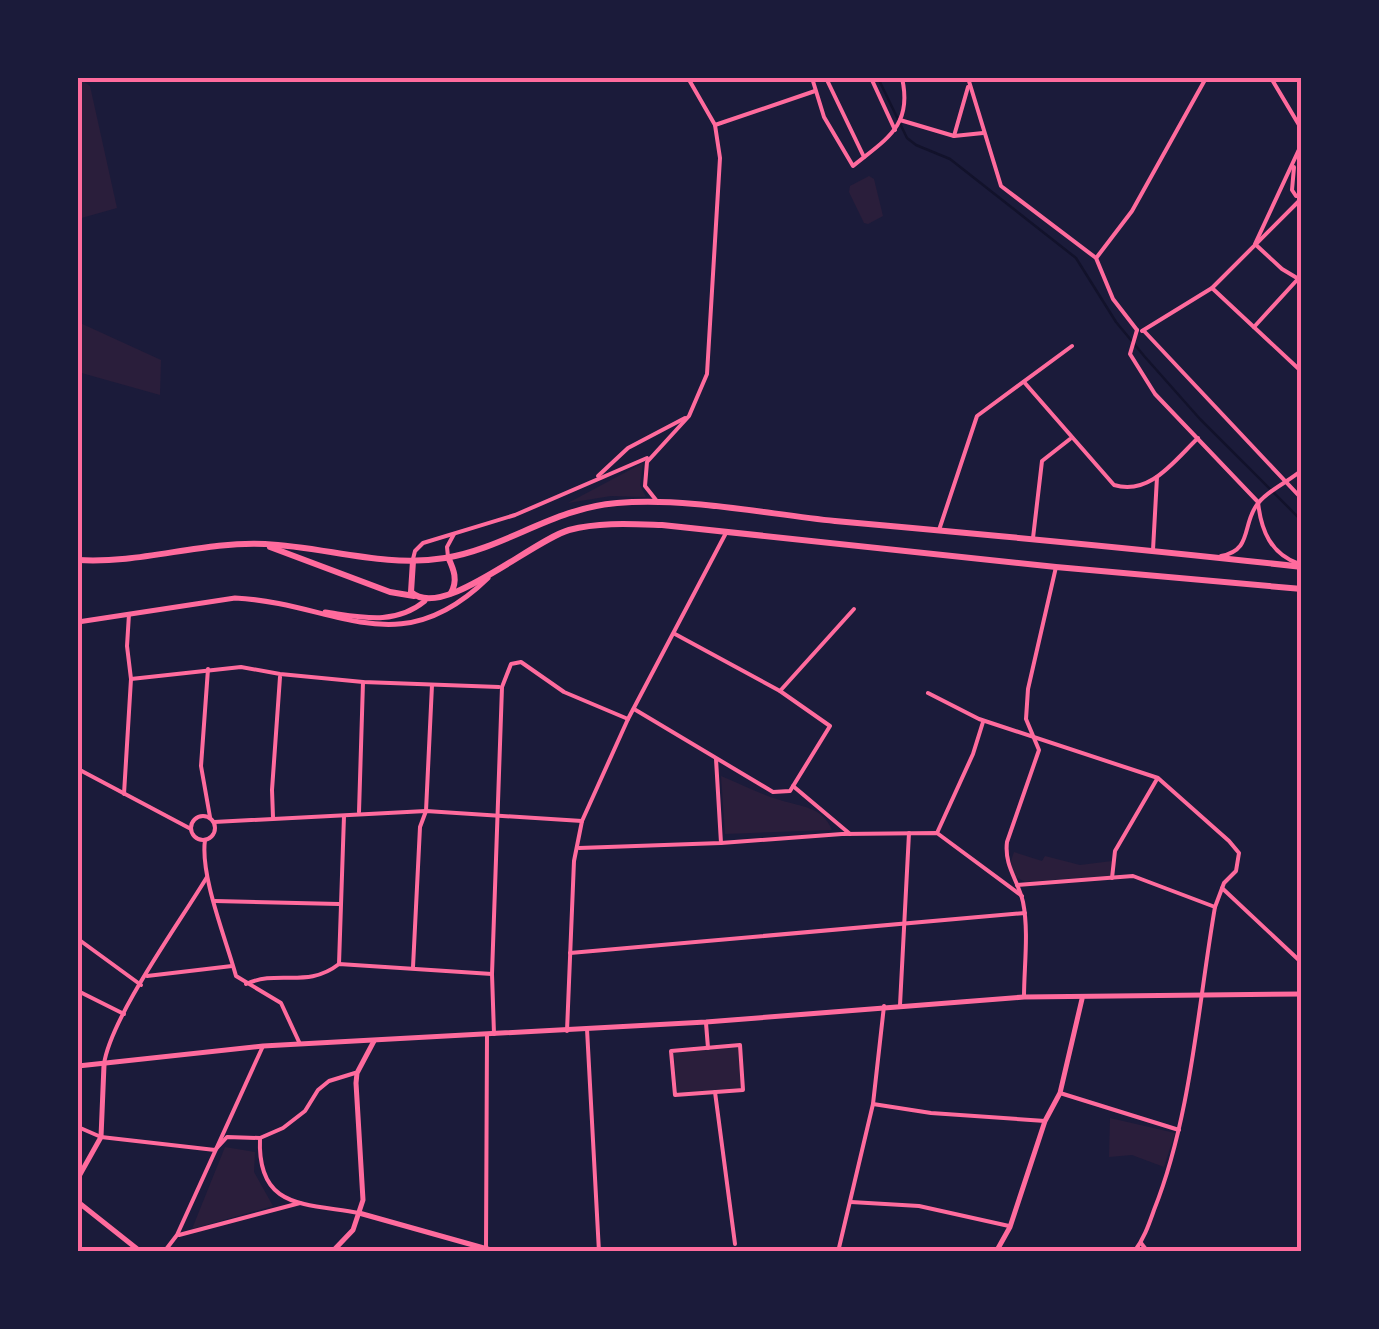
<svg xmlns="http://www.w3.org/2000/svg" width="1379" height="1329" font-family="Literata,serif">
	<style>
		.green { fill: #2a1e3b }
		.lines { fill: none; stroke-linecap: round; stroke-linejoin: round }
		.stream { stroke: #12122b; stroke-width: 2.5 }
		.minor { stroke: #ff6b9d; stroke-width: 4 }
		.tertiary { stroke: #ff6b9d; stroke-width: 5 }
		.trunk { stroke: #ff6b9d; stroke-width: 6 }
		.neatline { fill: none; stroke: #ff6b9d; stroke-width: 4 }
	</style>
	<rect width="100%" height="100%" fill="#1b1b3a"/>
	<g class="green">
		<polygon points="78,78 90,86 117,208 78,219"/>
		<polygon points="869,176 874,179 883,216 868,224 864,223 849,192 850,186"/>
		<polygon points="78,322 161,360 160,395 78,372"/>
		<polygon points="643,463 640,485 646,497 611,496 568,503"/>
		<path d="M721,776C740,784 760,794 780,800C801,807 822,806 832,830L725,834Z"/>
		<polygon points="1014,852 1042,861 1045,856 1080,865 1112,861 1111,876 1025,882 1014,876 1011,861"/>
		<polygon points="739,1047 742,1088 677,1094 674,1053"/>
		<polygon points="1110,1118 1175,1133 1164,1167 1132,1155 1109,1157"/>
		<polygon points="225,1147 255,1152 254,1172 273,1206 192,1229"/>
	</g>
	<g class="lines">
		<g class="stream">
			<polyline points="878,78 907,138 916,145 950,159 1076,258 1116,322 1145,357 1200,419 1302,521"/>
			<polyline points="1299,78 1302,83"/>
		</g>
		<g class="minor">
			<path d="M812,78L824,117L853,166C886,139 913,126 902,78"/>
			<polyline points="826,78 864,157"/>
			<polyline points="871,78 895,130"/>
			<polyline points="968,78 1001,186 1096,258 1113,299 1137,330"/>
			<polyline points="1271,78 1302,130"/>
			<polyline points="900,120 954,136 983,133"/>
			<polyline points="715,125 815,91"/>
			<polyline points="954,136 968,87"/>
			<polyline points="1302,143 1255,244 1282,269 1302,281"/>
			<polyline points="1294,167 1292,190 1296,196 1301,196"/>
			<polyline points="1097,257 1132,211 1206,78"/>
			<polyline points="1212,288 1302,372"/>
			<polyline points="1254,327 1297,280"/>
			<polyline points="1137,330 1130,354 1155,394 1258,502"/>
			<polyline points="1142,331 1212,288 1302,198"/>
			<polyline points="1144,331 1302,499"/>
			<path d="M1024,382L1114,485C1150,496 1174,461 1198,438"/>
			<polyline points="598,476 628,448 685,418"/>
			<polyline points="656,500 645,486 647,462 689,416 707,374 720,158 715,125 688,78"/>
			<path d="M1258,502C1261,531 1271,554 1299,564"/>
			<polyline points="939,530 977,416 1072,346"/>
			<polyline points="1033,538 1042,461 1070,439"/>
			<polyline points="1153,550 1157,477"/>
			<path d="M1221,556C1252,550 1242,527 1256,506C1265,492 1288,482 1302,470"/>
			<polyline points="448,557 447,547 454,534"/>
			<polyline points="413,559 415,551 423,543 515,515 647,458"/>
			<polyline points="208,669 201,766 210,817"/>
			<polyline points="131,679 241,667 280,674 363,682 499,687"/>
			<polyline points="780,691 854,609"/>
			<path d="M928,693L979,719L1158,778L1229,841L1239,853L1236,871L1224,883L1215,907C1198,1005 1191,1118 1154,1210C1149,1224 1144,1239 1134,1252"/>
			<polyline points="634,709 773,792 790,791 830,726 780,691 675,634"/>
			<polyline points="716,759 721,843"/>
			<polyline points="78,769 191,829"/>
			<polyline points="793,786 850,834"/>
			<polyline points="124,794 131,679 127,646 129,614"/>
			<polyline points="359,812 363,682"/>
			<circle cx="203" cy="828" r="12"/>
			<polyline points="273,817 272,790 280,677"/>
			<polyline points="214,822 426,811 582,821"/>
			<polyline points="937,833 973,754 983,722"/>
			<path d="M205,840C200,876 226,939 236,976L281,1003L300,1044"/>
			<polyline points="579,848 721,843 842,834 937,833 1022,896"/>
			<polyline points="1112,878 1115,851 1157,779"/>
			<polyline points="1017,885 1133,876 1215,907"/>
			<polyline points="1222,888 1302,963"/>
			<polyline points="215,901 339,904"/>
			<polyline points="78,939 141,985"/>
			<polyline points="570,953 1025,913"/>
			<polyline points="339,964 344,816"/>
			<polyline points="413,967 420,827 426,811 432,685"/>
			<polyline points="147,976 232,966"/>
			<path d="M246,984C279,969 307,989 339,964L492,974"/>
			<polyline points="78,991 124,1014"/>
			<path d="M1024,997C1024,967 1029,932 1023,902C1018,880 1004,866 1007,842L1039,750L1026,719L1028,689L1056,567"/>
			<polyline points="900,1005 909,833"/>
			<polyline points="706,1023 708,1048"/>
			<polyline points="587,1029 599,1252"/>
			<polyline points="567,1031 574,861 582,821 628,719 727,531"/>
			<polyline points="494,1034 492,974 502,687 511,664 521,662 564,692 628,719"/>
			<polygon points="740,1045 743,1090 675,1095 671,1051"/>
			<path d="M104,1064C111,1017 180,922 207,877"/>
			<polyline points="715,1092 735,1244"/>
			<polyline points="1060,1093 1179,1130"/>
			<polyline points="873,1104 931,1113 1045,1121"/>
			<polyline points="78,1127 101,1137 215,1150 227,1137 260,1138 283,1128 305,1111 318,1090 329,1081 355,1073"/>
			<path d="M260,1138C257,1209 303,1203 359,1213"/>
			<polyline points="851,1202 919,1206 1009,1226"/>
			<polyline points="179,1235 300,1203"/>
			<polyline points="1141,1243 1148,1252"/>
			<polyline points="486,1247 487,1035"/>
			<polyline points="164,1252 177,1235 263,1046"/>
			<polyline points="838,1252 873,1104 884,1006"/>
		</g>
		<g class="tertiary">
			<path d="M325,612C361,617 394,626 425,601"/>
			<path d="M78,622L235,598C337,603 398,666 488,578"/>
			<polyline points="78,1066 263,1046 706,1022 1024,997 1302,994"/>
			<polyline points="78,1178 101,1137 104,1065"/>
			<polyline points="78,1202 141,1252"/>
			<polyline points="359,1213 498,1252"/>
			<polyline points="332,1252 353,1230 363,1200 356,1083 357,1073 374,1041"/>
			<polyline points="996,1252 1010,1227 1045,1121 1060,1093 1082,999"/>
		</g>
		<g class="trunk">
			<polyline points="270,547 390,592 414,596"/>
			<path d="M448,557C454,570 458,580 451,593"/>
			<path d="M78,560C141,564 202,541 265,544C327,547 383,568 445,558C506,548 553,508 617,503C687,497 766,514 835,521C991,535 1146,549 1302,567"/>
			<path d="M413,561L411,592C442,621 531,541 569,530C600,522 631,524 662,525L1056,567L1302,589"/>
		</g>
	</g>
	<rect width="1379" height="1329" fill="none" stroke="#1b1b3a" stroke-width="160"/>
	<rect x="80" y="80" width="1219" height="1169" class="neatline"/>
</svg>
